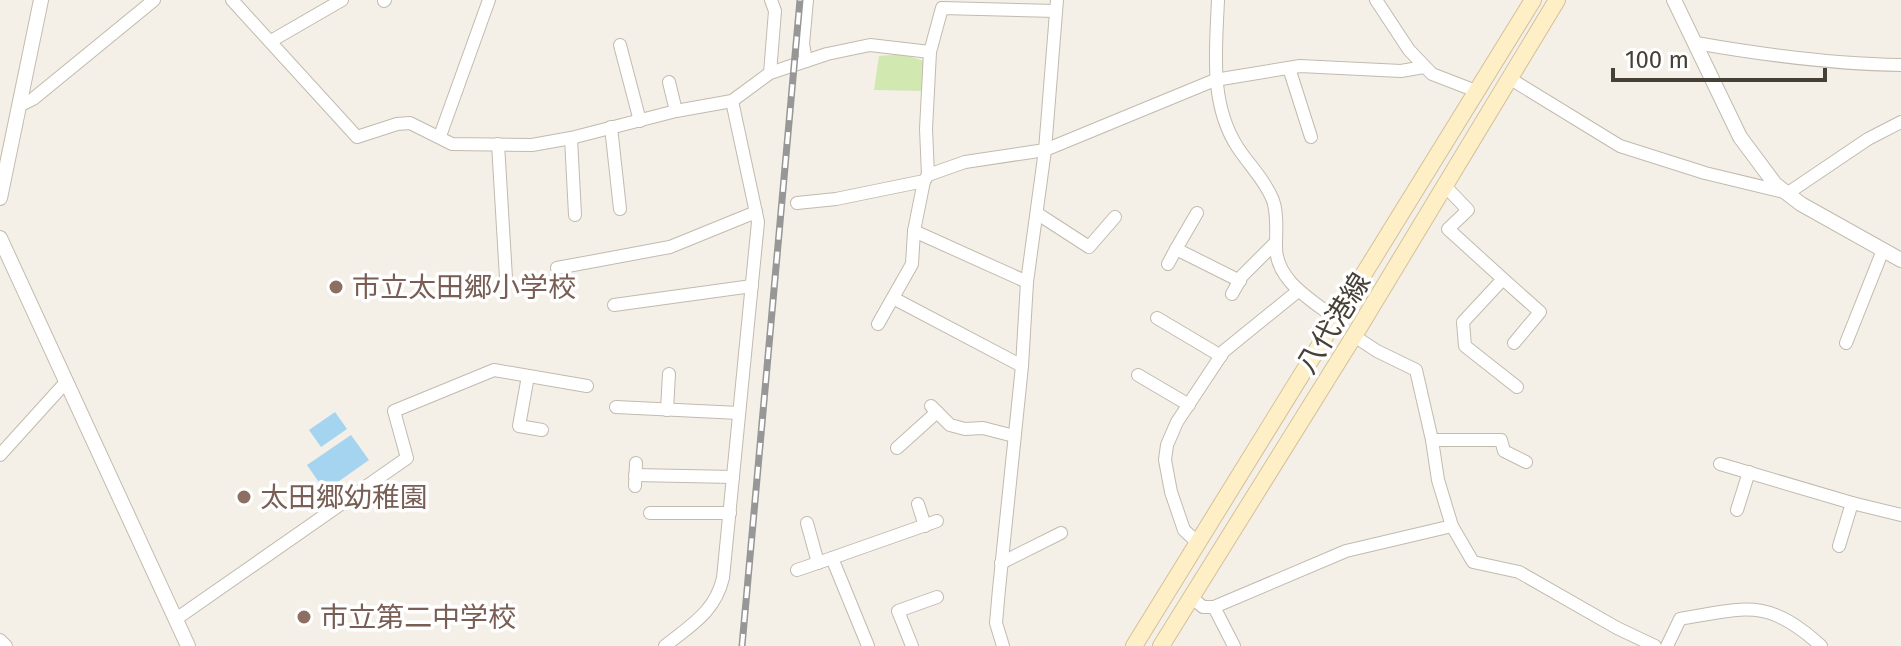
<svg xmlns="http://www.w3.org/2000/svg" width="1901" height="646" font-family="'Fira Sans','Noto Sans JP',sans-serif">
	<style>
		.green { fill: #d1e8b1 }
		.water { fill: #a4d4f0 }
		.lines { fill: none; stroke-linecap: round; stroke-linejoin: round }
		.minor-casing { stroke: #c2baad; stroke-width: 14 }
		.tertiary-casing { stroke: #c2baad; stroke-width: 16 }
		.secondary-casing { stroke: #d4c198; stroke-width: 18 }
		.minor { stroke: #fff; stroke-width: 12 }
		.tertiary { stroke: #fff; stroke-width: 14 }
		.secondary { stroke: #feefc7; stroke-width: 16 }
		.rail-casing { stroke: #979797; stroke-width: 7 }
		.rail { stroke: #fff; stroke-width: 4; stroke-dasharray: 12; stroke-linecap: butt }
		.education-dot { fill: #8d6e63; stroke: #fff; stroke-width: 3 }
		.labels { text-anchor: middle; stroke-width: 7; stroke-linejoin: round; paint-order: stroke }
		.education-label { font-size: 28px; fill: #785e54; stroke: #fff; text-anchor: start }
		.street-label { font-size: 28px; fill: #474036; stroke: #fff }
	</style>
	<rect width="100%" height="100%" fill="#f4f0e8"/>
	<polygon class="green" points="902,54 924,61 922,91 874,90 879,56"/>
	<g class="water">
		<polygon points="335,412 347,429 321,447 309,430"/>
		<polygon points="351,435 369,460 325,491 307,465"/>
	</g>
	<g class="lines">
		<defs>
			<g id="minor">
				<polyline points="232,0 357,137 397,124 410,123 452,144 532,145 571,138 676,111 732,101 770,73 827,54 870,45 930,52 942,8 1056,11"/>
				<path d="M1218,0C1216,50 1209,104 1238,148C1250,166 1264,179 1272,198C1278,211 1276,232 1276,247C1276,281 1312,300 1336,319"/>
				<polyline points="1376,0 1409,50 1432,74 1476,91"/>
				<polyline points="384,1 385,0"/>
				<polyline points="271,41 342,0"/>
				<path d="M1696,43C1764,55 1831,64 1901,65"/>
				<polyline points="620,45 640,121"/>
				<polyline points="806,61 803,44 807,0"/>
				<polyline points="1289,68 1311,137"/>
				<polyline points="770,73 775,11 771,0"/>
				<polyline points="1509,78 1620,146 1705,173 1788,193 1868,139 1901,122"/>
				<polyline points="669,82 676,111"/>
				<polyline points="19,106 33,99 154,0"/>
				<polyline points="611,127 620,209"/>
				<polyline points="440,136 489,0"/>
				<polyline points="571,138 575,215"/>
				<polyline points="498,144 506,278"/>
				<polyline points="928,175 926,129 930,52"/>
				<polyline points="1444,185 1468,210 1448,229 1503,279 1463,322 1465,346 1517,387"/>
				<polyline points="797,203 836,199 924,181 928,175 965,162 1045,150 1215,80 1300,66 1401,71 1424,67"/>
				<polyline points="1197,213 1176,249 1240,281"/>
				<polyline points="1038,214 1089,247 1115,217"/>
				<polyline points="914,231 924,181"/>
				<polyline points="1168,264 1176,249"/>
				<polyline points="557,268 670,247 756,212"/>
				<polyline points="1503,279 1540,312 1514,343"/>
				<polyline points="1232,294 1242,276 1276,242"/>
				<polyline points="893,298 1022,366"/>
				<polyline points="614,305 752,286"/>
				<polyline points="1157,318 1221,356"/>
				<polyline points="878,324 912,264 914,231 1027,282"/>
				<polyline points="1354,336 1377,351 1416,370 1432,440 1438,480 1452,526 1473,562 1519,572 1617,628 1655,646"/>
				<polyline points="1846,343 1883,250"/>
				<polyline points="1138,375 1189,405"/>
				<polyline points="528,376 519,426 542,430"/>
				<polyline points="931,406 950,425 965,429 983,428 1014,436"/>
				<polyline points="616,407 739,413"/>
				<polyline points="667,410 669,374"/>
				<polyline points="1432,440 1501,440 1504,451 1526,462"/>
				<polyline points="897,448 937,412"/>
				<polyline points="0,455 66,382"/>
				<polyline points="1720,464 1852,503 1901,515"/>
				<polyline points="635,475 733,477"/>
				<polyline points="635,486 636,463"/>
				<polyline points="918,504 925,526"/>
				<polyline points="1737,510 1749,472"/>
				<polyline points="650,513 730,513"/>
				<polyline points="807,523 818,563"/>
				<polyline points="1198,543 1184,530 1171,492 1165,460 1167,445 1177,422 1224,351 1298,291"/>
				<polyline points="1839,546 1852,503"/>
				<polyline points="832,558 937,521"/>
				<polyline points="1001,563 1061,533"/>
				<polyline points="797,570 832,558 868,646"/>
				<polyline points="1191,597 1203,607 1214,607 1346,551 1452,526"/>
				<polyline points="1214,607 1234,646"/>
				<polyline points="176,619 407,458 394,411 494,370 587,386"/>
				<polyline points="0,640 6,646"/>
				<path d="M665,646C691,625 715,612 723,578L758,222L732,101"/>
				<polyline points="912,646 898,611 937,597"/>
				<polyline points="1003,646 996,623 999,589 1022,366 1027,282 1045,150 1057,0"/>
				<path d="M1667,646L1680,619C1746,608 1767,597 1821,646"/>
			</g>
			<g id="tertiary">
				<polyline points="1674,0 1740,137 1775,184 1801,204 1901,260"/>
				<polyline points="0,198 41,0"/>
				<polyline points="0,238 188,646"/>
			</g>
			<g id="secondary">
				<polyline points="1134,646 1533,0"/>
				<polyline points="1161,646 1354,336 1557,0"/>
			</g>
		</defs>
		<use href="#minor" class="minor-casing"/>
		<use href="#tertiary" class="tertiary-casing"/>
		<use href="#secondary" class="secondary-casing"/>
		<use href="#minor" class="minor"/>
		<use href="#tertiary" class="tertiary"/>
		<use href="#secondary" class="secondary"/>
		<defs>
			<polyline id="rail" points="742,646 800,0"/>
		</defs>
		<use href="#rail" class="rail-casing"/>
		<use href="#rail" class="rail"/>
	</g>
	<g class="education-dot">
		<circle cx="336" cy="287" r="8"/>
		<circle cx="244" cy="497" r="8"/>
		<circle cx="304" cy="617" r="8"/>
	</g>
	<g class="labels">
		<g class="education-label">
			<text x="352" y="297">市立太田郷小学校</text>
			<text x="260" y="507">太田郷幼稚園</text>
			<text x="320" y="627">市立第二中学校</text>
		</g>
		<g class="street-label">
			<text transform="translate(1333 323) rotate(-58)" y="10">八代港線</text>
		</g>
	</g>
	<path d="M1613 68v12h212v-12" fill="none" stroke="#474036" stroke-width="4"/>
	<text x="1625" y="68" font-size="24" fill="#474036" stroke="#ffffff" stroke-width="6" paint-order="stroke">100 m</text>
</svg>
